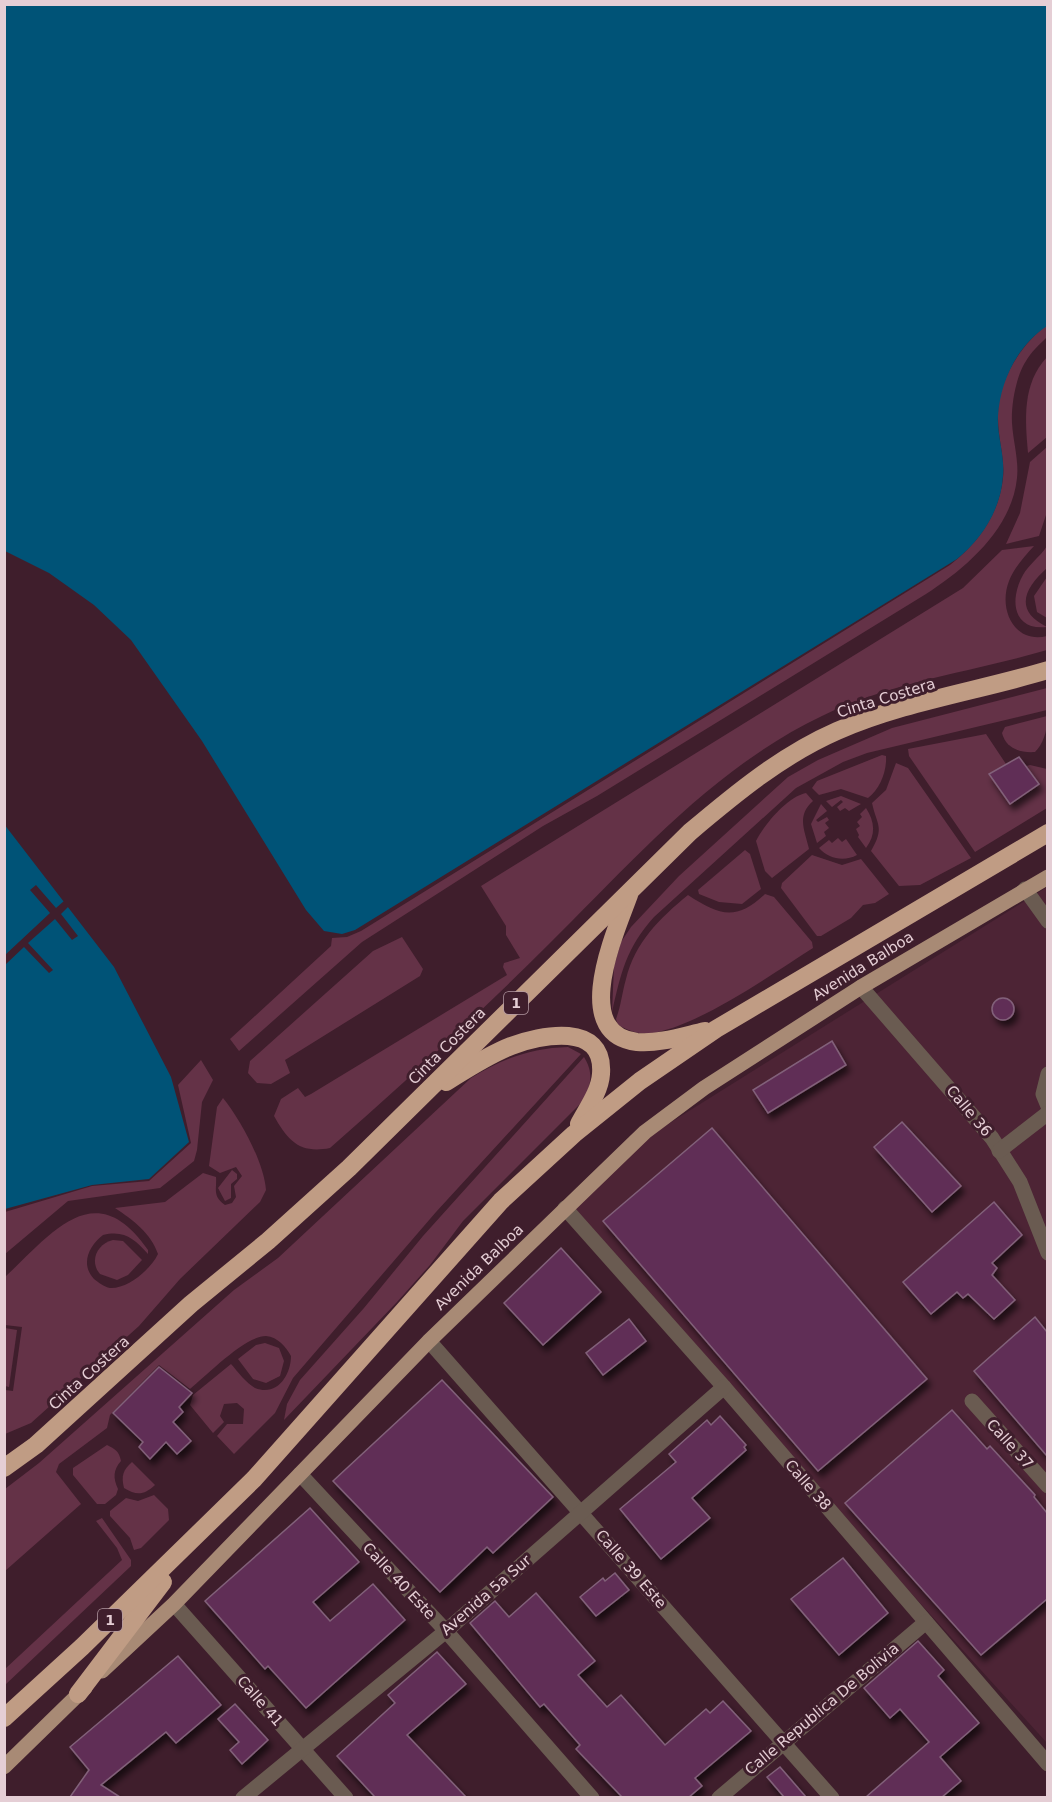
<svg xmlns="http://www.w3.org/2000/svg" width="1052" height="1802" font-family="'DejaVu Sans',sans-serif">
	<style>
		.built { fill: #4d2435 }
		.green { fill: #643247 }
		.water { fill: #005377 }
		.pier { fill: #3f1e2c }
		.building { fill: #602f56; stroke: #82617a; stroke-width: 1.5; filter: url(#shadow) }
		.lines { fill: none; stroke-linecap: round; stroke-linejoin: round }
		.minor { stroke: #6a5b51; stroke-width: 15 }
		.major { stroke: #a88a75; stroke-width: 15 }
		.highway { stroke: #c09c84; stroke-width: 18 }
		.labels { text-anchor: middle; stroke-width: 6; stroke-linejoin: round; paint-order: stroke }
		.shield { fill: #3f1e2c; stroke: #b399a2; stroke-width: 1.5 }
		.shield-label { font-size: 14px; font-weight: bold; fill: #e5ced5 }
		.street-label { font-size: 15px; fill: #e5ced5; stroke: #3f1e2c }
	</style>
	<defs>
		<filter id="shadow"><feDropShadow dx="3.5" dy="6" stdDeviation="3" flood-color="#0009"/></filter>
	</defs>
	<rect width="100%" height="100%" fill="#3f1e2c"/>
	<polygon class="built" points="1047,887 1047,1743 724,1387 565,1208 649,1136"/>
	<g class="green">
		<path d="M1047,325V337C1040,344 1031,352 1026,361C1016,376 1011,405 1012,423C1013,441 1019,460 1017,478C1012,529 965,569 926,594L597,796L543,826L362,942L239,1051L230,1039L331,946L332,938L347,937L361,931L950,565C978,543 999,515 1003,478C1005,458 998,439 998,419C996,383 1020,345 1047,325Z"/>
		<path d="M1047,357V437L1028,453C1025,419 1022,384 1047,357Z"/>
		<polygon points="1047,447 1047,512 1039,536 1006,544 1020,513 1030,462"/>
		<path d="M1034,546C1024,557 1014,568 1009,581C998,609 1014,644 1047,636V650C972,672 893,681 822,716C713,768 633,861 549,944C478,1015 405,1082 330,1148C300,1154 288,1141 274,1116L281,1099L298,1088L305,1097L311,1094L507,975L503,967L504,963L520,958L506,935V926L481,886L963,588L1002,550Z"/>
		<path d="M1047,546V568C1025,588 1013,610 1047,627C1013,631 1009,600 1023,575C1029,564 1040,557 1047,546Z"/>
		<polygon points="1047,577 1047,618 1037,612 1034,596"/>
		<path d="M1047,688V710L867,753L843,762L796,788L654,917C626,948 621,973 612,1012L614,966L621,942L631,927L679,876L788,777L818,760L892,728Z"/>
		<path d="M1047,716C1048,728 1044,743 1035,752C1021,753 1006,749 1002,733L1005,727Z"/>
		<polygon points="986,734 1010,770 1030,765 1047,769 1047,808 975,852 909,756 908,749"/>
		<path d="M882,755L886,756C887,771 880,789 868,798L841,789L819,795L812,788L817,781Z"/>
		<path d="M896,763L908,768L971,858L920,885L899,886L871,851C885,827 877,826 872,803L886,790Z"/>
		<path d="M806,793L813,801C796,816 805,831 809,849L772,878L765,871L756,841C764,825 787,797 806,793Z"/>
		<polygon points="841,796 861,804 849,811 845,808 840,811 837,807 843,802 841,800 832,807 826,801"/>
		<polygon points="821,804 827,811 816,820 818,822 827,817 829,820 825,823 829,828 824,832 826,836 817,843 811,824"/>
		<path d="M866,808C875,822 876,835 866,848L858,837L859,835L856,829L860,826L857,822L862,817L860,814Z"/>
		<path d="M838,838L842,842L846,839L857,855C844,862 829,859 819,848L829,840L832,843Z"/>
		<polygon points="745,850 750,854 761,889 742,904 719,902 699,894 698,890"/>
		<polygon points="812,855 842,865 861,859 889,894 875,903 863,905 851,918 821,936 817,936 781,888 782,883"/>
		<path d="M765,894L774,897L812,942L813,948C772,974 704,1022 658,1032C644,1036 631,1032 618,1025L616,1019C621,1006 622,993 626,979C635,942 660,918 688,895C720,916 736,921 765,894Z"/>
		<polygon points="402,937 423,969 420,976 285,1060 290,1073 271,1084 257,1083 248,1073 250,1061 373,951"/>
		<path d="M568,1047L581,1054L436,1212L293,1378L275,1413L234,1454L217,1436L227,1424H243L244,1409L237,1403L224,1404L220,1416L224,1422L213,1433L190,1405L193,1395L231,1364C238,1372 246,1383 255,1388C277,1397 291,1375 291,1356C286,1347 278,1337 266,1336C245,1336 207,1375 190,1389L159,1365L110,1415L107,1428L59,1464L56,1472L81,1504L5,1571V1489L39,1463L234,1290L278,1258L471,1078C502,1059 531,1048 568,1047Z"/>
		<path d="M584,1057C594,1073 591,1085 583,1101L463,1221L430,1265L397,1302L284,1420L287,1404L300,1380L364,1308L423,1236Z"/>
		<polygon points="201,1060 213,1080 202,1102 197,1150 194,1161 160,1188 68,1201 5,1254 5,1212 92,1186 149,1181 191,1143 178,1085"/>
		<path d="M223,1098C240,1119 264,1162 266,1190L260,1202L180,1279L139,1326L31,1423L5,1434V1390L13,1391L22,1327L5,1325V1277C51,1234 95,1173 148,1250V1254C134,1239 125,1230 103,1235C89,1246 80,1264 94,1279C98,1282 104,1287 110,1288C128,1289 151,1269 158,1254C151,1233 133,1220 115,1208L165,1202L203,1173L216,1177C217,1189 212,1196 225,1205L232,1203L236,1197L234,1186L242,1176L236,1167L220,1173L209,1166L217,1107Z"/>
		<polygon points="232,1170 237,1174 237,1179 231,1184 231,1198 225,1201 218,1188"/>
		<path d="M113,1240L123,1241L142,1260L128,1275L117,1280L100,1274C89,1261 97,1244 113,1240Z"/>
		<polygon points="5,1328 17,1330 9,1387 5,1386"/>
		<polygon points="265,1343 279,1348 284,1361 280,1376 266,1383 253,1379 238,1359 256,1345"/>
		<path d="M107,1445C115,1449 119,1451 121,1461C113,1470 113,1478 118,1489L116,1495L105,1504H97L73,1475V1468Z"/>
		<path d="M132,1462L155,1485C144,1495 137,1496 124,1488C121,1476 123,1470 132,1462Z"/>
		<polygon points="154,1495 168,1509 169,1520 141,1548 134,1550 130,1538 110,1516 110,1511 126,1498 138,1501"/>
		<polygon points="102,1518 131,1560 131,1566 5,1685 5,1669 122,1560 117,1548 96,1521"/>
	</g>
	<g class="water">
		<path d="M4,5H1047V326C1018,345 1000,381 998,416C997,436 1005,456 1003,476C1001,509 982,539 957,559L355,930L342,934L324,931L306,910L202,741L131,640L94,605L49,573L5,551Z"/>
		<polygon points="4,824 114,967 171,1077 189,1142 149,1179 92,1185 5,1209"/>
	</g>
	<polygon class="pier" points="36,885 56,908 64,901 69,906 61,914 78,936 72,940 55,919 28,943 53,970 49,973 24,947 5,965 5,955 50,913 30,890"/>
	<g class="building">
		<polygon points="1019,757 1039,784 1010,804 989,774"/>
		<circle cx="1003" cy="1009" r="11"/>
		<polygon points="832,1041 846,1065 768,1113 753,1090"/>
		<polygon points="902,1122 961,1186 932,1212 874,1147"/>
		<polygon points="712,1128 927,1379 818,1471 603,1221"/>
		<polygon points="994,1202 1022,1235 992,1263 997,1268 992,1275 1015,1300 994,1319 968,1294 963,1298 957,1292 931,1314 903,1282"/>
		<polygon points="561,1248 601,1292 543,1345 504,1303"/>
		<polygon points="1035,1317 1047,1332 1047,1456 974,1371"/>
		<polygon points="629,1319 646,1341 603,1375 586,1353"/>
		<polygon points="159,1367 192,1393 179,1407 183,1412 173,1422 191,1441 177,1454 166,1442 150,1459 139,1447 143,1442 113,1413"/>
		<polygon points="442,1380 553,1497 493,1553 487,1547 440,1592 333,1481"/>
		<polygon points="952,1410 987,1449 990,1446 1035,1495 1034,1497 1047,1513 1047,1599 981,1655 845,1503"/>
		<polygon points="720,1416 746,1445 744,1447 746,1450 692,1498 710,1518 661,1559 620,1509 676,1462 669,1454 707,1420 711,1425"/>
		<polygon points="310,1508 359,1562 313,1602 330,1621 373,1584 405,1620 306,1708 268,1666 265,1669 205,1601"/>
		<polygon points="843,1558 888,1613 839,1655 791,1599"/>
		<polygon points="615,1573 629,1590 596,1616 580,1597 603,1578 605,1581"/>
		<polygon points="536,1593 595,1661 578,1675 607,1707 621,1695 665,1745 706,1709 710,1713 723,1701 751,1731 695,1778 702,1786 689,1797 622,1797 576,1749 580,1745 544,1704 540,1707 470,1623 495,1601 509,1617"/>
		<polygon points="918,1641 944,1670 938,1676 979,1723 940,1757 961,1781 942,1797 866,1797 929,1742 900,1709 890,1718 864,1688"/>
		<polygon points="437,1652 466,1684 407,1735 466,1797 375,1797 337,1756 395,1703 388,1695"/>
		<polygon points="178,1656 221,1705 176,1743 166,1732 101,1785 120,1797 70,1797 89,1770 70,1747"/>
		<polygon points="235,1704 268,1740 242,1764 230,1750 239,1742 218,1719"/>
		<polygon points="780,1767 806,1797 784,1797 767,1777"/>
	</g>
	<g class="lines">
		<g class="minor">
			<polyline points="1025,889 1048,921"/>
			<polyline points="861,987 992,1138 1020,1182 1048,1253"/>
			<polyline points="1048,1074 1043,1094 1048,1106"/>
			<polyline points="999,1151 1048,1113"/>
			<polyline points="565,1208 724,1387 1048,1764"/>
			<polyline points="429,1341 832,1798"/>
			<polyline points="972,1401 1048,1486"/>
			<polyline points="300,1474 446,1631 592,1798"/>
			<polyline points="174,1604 346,1798"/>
			<polyline points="243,1798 446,1631 724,1387"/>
			<polyline points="719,1798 926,1622"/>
		</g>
		<g class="major">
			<polyline points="102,1671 174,1604 429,1341 645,1132 704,1088 861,987 1048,877"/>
			<polyline points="4,1767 85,1688"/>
		</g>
		<g class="highway">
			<path d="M629,895C616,931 569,1034 637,1042C659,1044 683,1036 705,1031"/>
			<path d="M446,1082C467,1069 488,1055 511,1046C540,1035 605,1021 601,1074C600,1091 587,1109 579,1124"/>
			<path d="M4,1468L36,1445L191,1304L268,1241L349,1168L690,832C735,794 782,755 837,731C903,702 978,691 1048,670"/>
			<polyline points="78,1694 163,1582"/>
			<polyline points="4,1718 82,1647 254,1479 501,1201 574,1134 640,1081 716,1029 1048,833"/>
		</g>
	</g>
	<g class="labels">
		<g class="shield">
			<rect x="504" y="992" width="24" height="22" rx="4.5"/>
			<rect x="98" y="1609" width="24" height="22" rx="4.5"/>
		</g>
		<g class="shield-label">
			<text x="516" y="1008">1</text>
			<text x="110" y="1625">1</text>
		</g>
		<g class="street-label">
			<text transform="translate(886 698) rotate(-17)" y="5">Cinta Costera</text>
			<text transform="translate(863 966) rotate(-32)" y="5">Avenida Balboa</text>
			<text transform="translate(447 1046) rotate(-45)" y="5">Cinta Costera</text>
			<text transform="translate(969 1111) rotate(50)" y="5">Calle 36</text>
			<text transform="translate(479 1267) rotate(-44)" y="5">Avenida Balboa</text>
			<text transform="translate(89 1373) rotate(-42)" y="5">Cinta Costera</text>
			<text transform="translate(1010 1444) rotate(48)" y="5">Calle 37</text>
			<text transform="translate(808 1485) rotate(49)" y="5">Calle 38</text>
			<text transform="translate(631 1569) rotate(49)" y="5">Calle 39 Este</text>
			<text transform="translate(399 1581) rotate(47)" y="5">Calle 40 Este</text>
			<text transform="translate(486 1595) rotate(-41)" y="5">Avenida 5a Sur</text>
			<text transform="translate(260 1701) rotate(49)" y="5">Calle 41</text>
			<text transform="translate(822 1709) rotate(-40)" y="5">Calle Republica De Bolivia</text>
		</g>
	</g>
	<rect width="1052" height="1802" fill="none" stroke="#e5ced5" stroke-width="12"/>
</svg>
